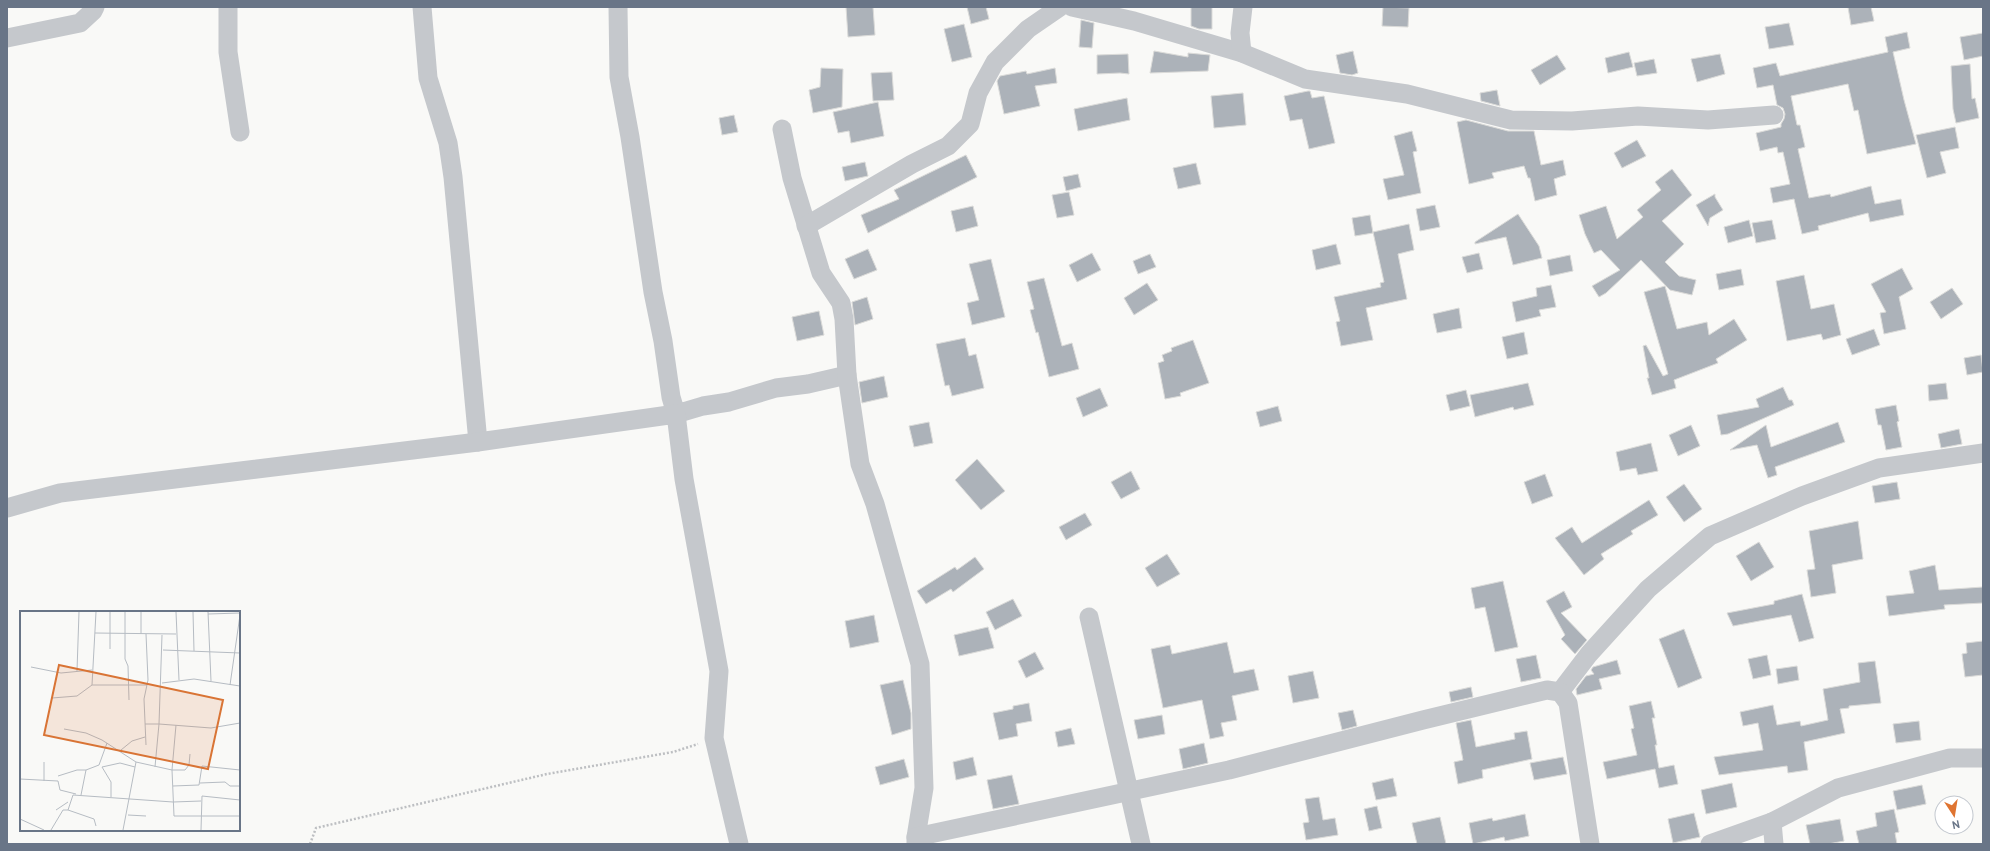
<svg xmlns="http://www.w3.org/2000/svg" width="1990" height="851" font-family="Overpass,sans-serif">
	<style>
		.building { fill: #acb2b9; stroke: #dbdbd9 }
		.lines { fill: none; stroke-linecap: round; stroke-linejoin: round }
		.path { stroke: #bdbfc2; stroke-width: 2.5; stroke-dasharray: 2 2; stroke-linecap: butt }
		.minor { stroke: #c5c8cc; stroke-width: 19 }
		.inset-road { fill: none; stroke: #b6bcc3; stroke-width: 1 }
		.view { fill: #d97435; fill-opacity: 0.15; stroke: #d97435; stroke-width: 2 }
		.inset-edge { fill: none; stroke: #697587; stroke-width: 2 }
	</style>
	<rect width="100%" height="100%" fill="#f9f9f7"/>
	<g class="building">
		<polygon points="846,7 873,7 875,35 848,37"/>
		<polygon points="967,7 986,7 989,19 971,24"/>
		<polygon points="1191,7 1212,7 1212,29 1199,29 1191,26"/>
		<polygon points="1383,7 1409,8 1408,27 1382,26"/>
		<polygon points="1848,7 1871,7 1874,21 1851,25"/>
		<polygon points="1081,20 1094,23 1092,48 1079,47"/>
		<polygon points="1789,23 1794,45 1769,49 1765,27"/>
		<polygon points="964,24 972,57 952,62 944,29"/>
		<polygon points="1907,32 1910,48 1893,52 1904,100 1916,144 1867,154 1858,110 1854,111 1848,84 1791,96 1797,125 1800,125 1805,147 1798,149 1809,198 1830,194 1831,197 1871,186 1875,204 1901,199 1904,215 1870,222 1868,213 1818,226 1819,230 1802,234 1794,199 1773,203 1770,188 1790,184 1783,152 1778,153 1777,147 1760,151 1756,133 1781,127 1781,124 1784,119 1785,114 1783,108 1777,105 1773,85 1757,88 1753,68 1776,63 1780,76 1888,52 1885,37"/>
		<polygon points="1983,33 1983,56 1964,60 1960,37"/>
		<polygon points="1154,51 1188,57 1188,53 1210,55 1208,71 1150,73"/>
		<polygon points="1353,51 1358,73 1352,75 1340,73 1336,55"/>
		<polygon points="1629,52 1633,67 1608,73 1605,58"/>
		<polygon points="1128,54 1129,74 1120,73 1097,74 1097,55"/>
		<polygon points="1720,54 1725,74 1697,82 1691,59"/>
		<polygon points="1557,55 1566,69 1540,85 1531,70"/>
		<polygon points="1654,59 1657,73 1637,76 1634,63"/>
		<polygon points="1970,64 1972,99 1975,98 1979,118 1956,123 1953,109 1951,66"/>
		<polygon points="821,68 843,69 842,107 813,113 809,90 820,87"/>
		<polygon points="1055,68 1057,83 1035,86 1040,106 1004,114 997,81 1000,76 1026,71 1027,74"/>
		<polygon points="892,72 894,100 873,101 871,73"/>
		<polygon points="1497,90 1500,106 1481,101 1480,93"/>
		<polygon points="1308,91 1310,91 1312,98 1324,96 1335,143 1309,149 1302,119 1290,121 1284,96"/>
		<polygon points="1243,93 1246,125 1214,128 1211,96"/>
		<polygon points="1127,98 1130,120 1078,131 1074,109"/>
		<polygon points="878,102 884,136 851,143 849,131 838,133 833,112"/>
		<polygon points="734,115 738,132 722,135 719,118"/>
		<polygon points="1466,120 1508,131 1534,131 1541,165 1563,160 1566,175 1554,179 1557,195 1535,201 1530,178 1528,178 1524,166 1492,173 1494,178 1469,184 1457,122"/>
		<polygon points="1955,127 1959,148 1940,152 1946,173 1927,178 1916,135"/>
		<polygon points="1412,131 1417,151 1413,152 1421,193 1388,200 1383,179 1404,175 1394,136"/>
		<polygon points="1637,140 1646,156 1622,168 1614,153"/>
		<polygon points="966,155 977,177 868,233 861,215 899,199 894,190"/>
		<polygon points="865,162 868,176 845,181 842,167"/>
		<polygon points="1196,163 1201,184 1178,189 1173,168"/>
		<polygon points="1672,169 1692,195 1662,221 1684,244 1665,262 1679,276 1696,280 1692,295 1670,290 1641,260 1606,293 1599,297 1592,286 1620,270 1601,250 1594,253 1585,234 1579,215 1606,206 1617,239 1643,217 1637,210 1661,190 1655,182"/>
		<polygon points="1078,174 1081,187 1066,191 1063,177"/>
		<polygon points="1069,192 1074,215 1057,218 1052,195"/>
		<polygon points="1715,194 1715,197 1723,210 1710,218 1708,226 1696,205"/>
		<polygon points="1435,205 1440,227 1420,231 1416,209"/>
		<polygon points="973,206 978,226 956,232 951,211"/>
		<polygon points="1518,214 1539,246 1542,258 1513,265 1506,237 1475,244 1475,242"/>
		<polygon points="1370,215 1373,233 1355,236 1352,218"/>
		<polygon points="1749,220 1753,236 1728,243 1724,227"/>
		<polygon points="1772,220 1776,239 1756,243 1752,223"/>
		<polygon points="1409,224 1414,250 1398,254 1407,299 1366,308 1373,340 1341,346 1336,322 1340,321 1334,297 1381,287 1380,283 1384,282 1373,232"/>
		<polygon points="1336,244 1341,264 1316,270 1312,250"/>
		<polygon points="868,249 877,270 854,279 845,259"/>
		<polygon points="1092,253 1101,270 1077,282 1069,265"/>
		<polygon points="1479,253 1483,269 1467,273 1462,257"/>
		<polygon points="1150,254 1156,267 1138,274 1133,261"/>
		<polygon points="1570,255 1573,271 1550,276 1547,260"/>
		<polygon points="991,259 1005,317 972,325 967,303 979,300 969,264"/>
		<polygon points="1902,268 1913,289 1899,297 1906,329 1884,334 1880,313 1886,312 1871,284"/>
		<polygon points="1741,269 1744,285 1719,290 1716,274"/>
		<polygon points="1804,275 1811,309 1834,304 1841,335 1823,340 1821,334 1787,341 1776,281"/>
		<polygon points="1044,278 1062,346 1072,343 1079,369 1049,377 1038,332 1036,333 1030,310 1034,309 1027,282"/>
		<polygon points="1147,283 1158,300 1134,315 1124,298"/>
		<polygon points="1551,285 1556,307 1539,310 1541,316 1516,322 1512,302 1537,296 1536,288"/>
		<polygon points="1665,286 1677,329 1707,322 1709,335 1734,319 1747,340 1716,359 1718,363 1674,380 1676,388 1652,395 1647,378 1649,378 1643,346 1646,345 1663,376 1668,374 1644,292"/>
		<polygon points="1952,288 1963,304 1941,319 1930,302"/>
		<polygon points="867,297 873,319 855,325 852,302"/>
		<polygon points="1459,308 1462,328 1437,333 1433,314"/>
		<polygon points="819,311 824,335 797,341 792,317"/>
		<polygon points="1874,329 1880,345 1852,355 1846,339"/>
		<polygon points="1524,332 1528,354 1507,359 1502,337"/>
		<polygon points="965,338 969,356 976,354 984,388 952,396 949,385 945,386 936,344"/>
		<polygon points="1193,340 1209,383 1180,393 1181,396 1165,399 1158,363 1164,361 1162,355 1172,351 1171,348"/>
		<polygon points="1981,355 1983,372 1967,375 1964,358"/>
		<polygon points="884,376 888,397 862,403 859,382"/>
		<polygon points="1528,383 1534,405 1514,410 1513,407 1475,417 1470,395"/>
		<polygon points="1946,383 1948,399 1929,401 1928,385"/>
		<polygon points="1783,387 1789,400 1792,400 1794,405 1728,434 1721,435 1717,415 1759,407 1756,399"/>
		<polygon points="1100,388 1108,406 1083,417 1076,398"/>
		<polygon points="1466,390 1470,406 1450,411 1446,395"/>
		<polygon points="1896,405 1899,421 1897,422 1902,447 1886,450 1881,425 1878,425 1875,409"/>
		<polygon points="1278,406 1282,421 1260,427 1256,412"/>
		<polygon points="929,422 933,443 914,447 909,426"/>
		<polygon points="1838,422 1845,442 1775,467 1777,475 1768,478 1757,445 1730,450 1766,425 1771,447"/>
		<polygon points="1691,425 1700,446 1678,456 1669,435"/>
		<polygon points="1959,429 1962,444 1941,448 1938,434"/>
		<polygon points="1651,443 1658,471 1638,475 1636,468 1620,471 1616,452"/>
		<polygon points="977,459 1005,491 981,510 955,480"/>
		<polygon points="1131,471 1140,489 1121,499 1111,482"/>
		<polygon points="1545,474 1553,496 1532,504 1524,482"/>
		<polygon points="1897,482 1900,499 1875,503 1872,486"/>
		<polygon points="1684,484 1702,509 1684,522 1666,497"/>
		<polygon points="1649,500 1658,515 1631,531 1633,534 1601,554 1604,559 1584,575 1555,538 1572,527 1582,543"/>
		<polygon points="1085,513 1092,525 1066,540 1059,527"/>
		<polygon points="1858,521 1863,559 1832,565 1836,593 1811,597 1807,570 1815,569 1809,531"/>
		<polygon points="1759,542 1774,567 1751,581 1736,556"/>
		<polygon points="1167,554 1180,574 1157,587 1145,568"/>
		<polygon points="975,557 984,569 953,592 951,589 926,604 917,591 955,567 957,570"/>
		<polygon points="1935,565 1939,590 1983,587 1983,603 1944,605 1945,609 1889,616 1886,596 1914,593 1909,571"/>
		<polygon points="1503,581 1518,647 1495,652 1485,607 1475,609 1471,588"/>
		<polygon points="1564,591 1572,607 1561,613 1587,640 1575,654 1561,639 1565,635 1546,601"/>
		<polygon points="1802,594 1814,638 1799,642 1791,615 1733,626 1727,613 1774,604 1774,601"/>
		<polygon points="1013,599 1022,616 995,630 986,612"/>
		<polygon points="874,615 879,642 850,648 845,621"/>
		<polygon points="988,627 994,648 959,656 954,635"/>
		<polygon points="1684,629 1702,678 1678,688 1659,639"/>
		<polygon points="1983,641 1983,675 1965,677 1962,654 1967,653 1966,643"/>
		<polygon points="1227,642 1234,673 1254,669 1259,690 1232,696 1237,720 1221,723 1224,736 1210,739 1202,700 1163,708 1151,649 1170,645 1172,654"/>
		<polygon points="1035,652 1044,669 1026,678 1018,661"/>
		<polygon points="1536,655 1541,678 1521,682 1516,659"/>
		<polygon points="1767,655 1771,675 1753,679 1748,659"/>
		<polygon points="1617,660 1621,674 1599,679 1602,689 1577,695 1576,689 1586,676 1594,674 1591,670 1593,667"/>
		<polygon points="1875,661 1881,703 1849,706 1849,708 1840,709 1845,733 1804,742 1808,770 1788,773 1787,766 1719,775 1714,757 1763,750 1758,723 1743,726 1740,712 1773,705 1777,725 1800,721 1801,726 1828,720 1823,689 1860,682 1858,663"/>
		<polygon points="1797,666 1799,680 1778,684 1776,669"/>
		<polygon points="1313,671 1319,698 1293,703 1288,676"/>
		<polygon points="903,680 911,713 911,729 892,735 880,685"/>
		<polygon points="1471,687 1473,697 1451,702 1449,692"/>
		<polygon points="1651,701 1655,718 1652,718 1657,745 1655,745 1659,768 1674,765 1678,784 1659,788 1655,769 1607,779 1603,762 1637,755 1631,729 1634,728 1629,706"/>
		<polygon points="1029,703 1032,721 1016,724 1018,736 999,740 993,713 1013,709 1013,706"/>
		<polygon points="1353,710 1357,726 1342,730 1338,713"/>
		<polygon points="1162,715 1165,734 1138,739 1134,720"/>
		<polygon points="1471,720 1476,747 1515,739 1514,733 1527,731 1532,759 1482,770 1483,778 1458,784 1454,762 1463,760 1456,723"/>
		<polygon points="1919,721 1921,740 1896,743 1893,724"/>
		<polygon points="1071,728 1075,744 1058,747 1055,732"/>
		<polygon points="1204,743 1208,763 1183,769 1179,749"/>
		<polygon points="973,757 977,775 956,780 953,762"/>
		<polygon points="1563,757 1567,774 1534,780 1530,763"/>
		<polygon points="904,759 909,777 880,785 875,767"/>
		<polygon points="1012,775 1019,804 993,809 987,780"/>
		<polygon points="1393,778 1397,796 1376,800 1372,783"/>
		<polygon points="1732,783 1737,807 1706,814 1701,790"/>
		<polygon points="1922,785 1926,804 1897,810 1893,791"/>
		<polygon points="1319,797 1323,820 1335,818 1338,835 1306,840 1303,823 1309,822 1305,799"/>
		<polygon points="1377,806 1382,828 1369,831 1364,809"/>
		<polygon points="1894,809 1899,832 1895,833 1897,844 1859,844 1856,831 1877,826 1875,813"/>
		<polygon points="1694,813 1700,837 1673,843 1668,819"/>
		<polygon points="1525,814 1529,836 1505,841 1504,837 1473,844 1469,823 1492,818 1493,821"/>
		<polygon points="1440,817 1446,844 1417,844 1412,823"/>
		<polygon points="1840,819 1844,841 1828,844 1810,844 1806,825"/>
	</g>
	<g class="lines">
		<polyline class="path" points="310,844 316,828 547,774 673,752 698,744"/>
		<g class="minor">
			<polyline points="228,7 228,52 240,132"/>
			<polyline points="422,7 428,78 448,143 453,177 478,442"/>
			<polyline points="618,7 619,77 630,137 653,292 663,341 671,397 676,414 703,406 729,402 776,388 808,384 847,375"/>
			<polyline points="1072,7 1134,21 1242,53 1305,79 1407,94 1511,120 1572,121 1638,116 1708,120 1774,115"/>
			<polyline points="7,38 80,23 93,11 95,7"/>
			<polyline points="1242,53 1240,33 1243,7"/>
			<polyline points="782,129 792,178 821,273 841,303 844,319 847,375 860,464 875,504 920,664 924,788 916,837 916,844"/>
			<polyline points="806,226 912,164 948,146 970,124 978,93 995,62 1028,29 1060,7"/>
			<polyline points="7,508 60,493 478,442 676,414 684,479 719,671 714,738 739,844"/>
			<polyline points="1089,617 1141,844"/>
			<polyline points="1560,692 1589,654 1648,589 1710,536 1802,496 1879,468 1983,453"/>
			<polyline points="1772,822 1774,844"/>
			<polyline points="916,837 1229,770 1423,720 1547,690 1560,692 1568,703 1590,844"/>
			<polyline points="1710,844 1772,822 1838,788 1950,758 1983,758"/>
		</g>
	</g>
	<g transform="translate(20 611)">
		<rect width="220" height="220" fill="#f9f9f7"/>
		<path class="inset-road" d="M76,1L72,74H127M90,1V38M105,1V48L108,55L109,89M121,1V23M156,1L159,69M173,1L174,40M188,1L191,70M188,3L220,2M75,22L156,23M142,24L139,113L191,117L220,112M143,39L220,42M11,56L41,62L72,59M57,60L59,1M142,72L174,68L220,75M210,74L220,4M32,87L57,85L72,74M125,113H139L135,156M156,114L152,159H165L169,154L170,143M44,118L66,122L82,129L116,151L152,159L154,205H220M126,134L124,88L128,69L126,23M101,139L112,130L125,126M38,165L57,159H66M0,168L38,170L40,179L56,183M24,170V151M180,172L205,171L210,175H220M153,175L179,174L182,155L220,159M61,184L66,159L79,154L87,132M91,186V171L82,156L100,152L115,156M36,199L48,191M48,199L74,208L76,215M108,204L126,205M0,208L24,219M31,219L43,199H48L53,184L153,191L181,190M103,219L116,151M181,219L182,185L220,189"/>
		<path class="view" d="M39,54L203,89L188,158L24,124Z"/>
		<rect width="220" height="220" class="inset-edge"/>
	</g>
	<rect width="1990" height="851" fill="none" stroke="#697587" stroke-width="16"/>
	<g transform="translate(1954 815) rotate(168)"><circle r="19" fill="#ffffff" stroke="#c3c8cf"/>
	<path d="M0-3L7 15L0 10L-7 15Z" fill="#df7431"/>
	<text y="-6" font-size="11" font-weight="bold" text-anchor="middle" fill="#697587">N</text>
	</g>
</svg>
